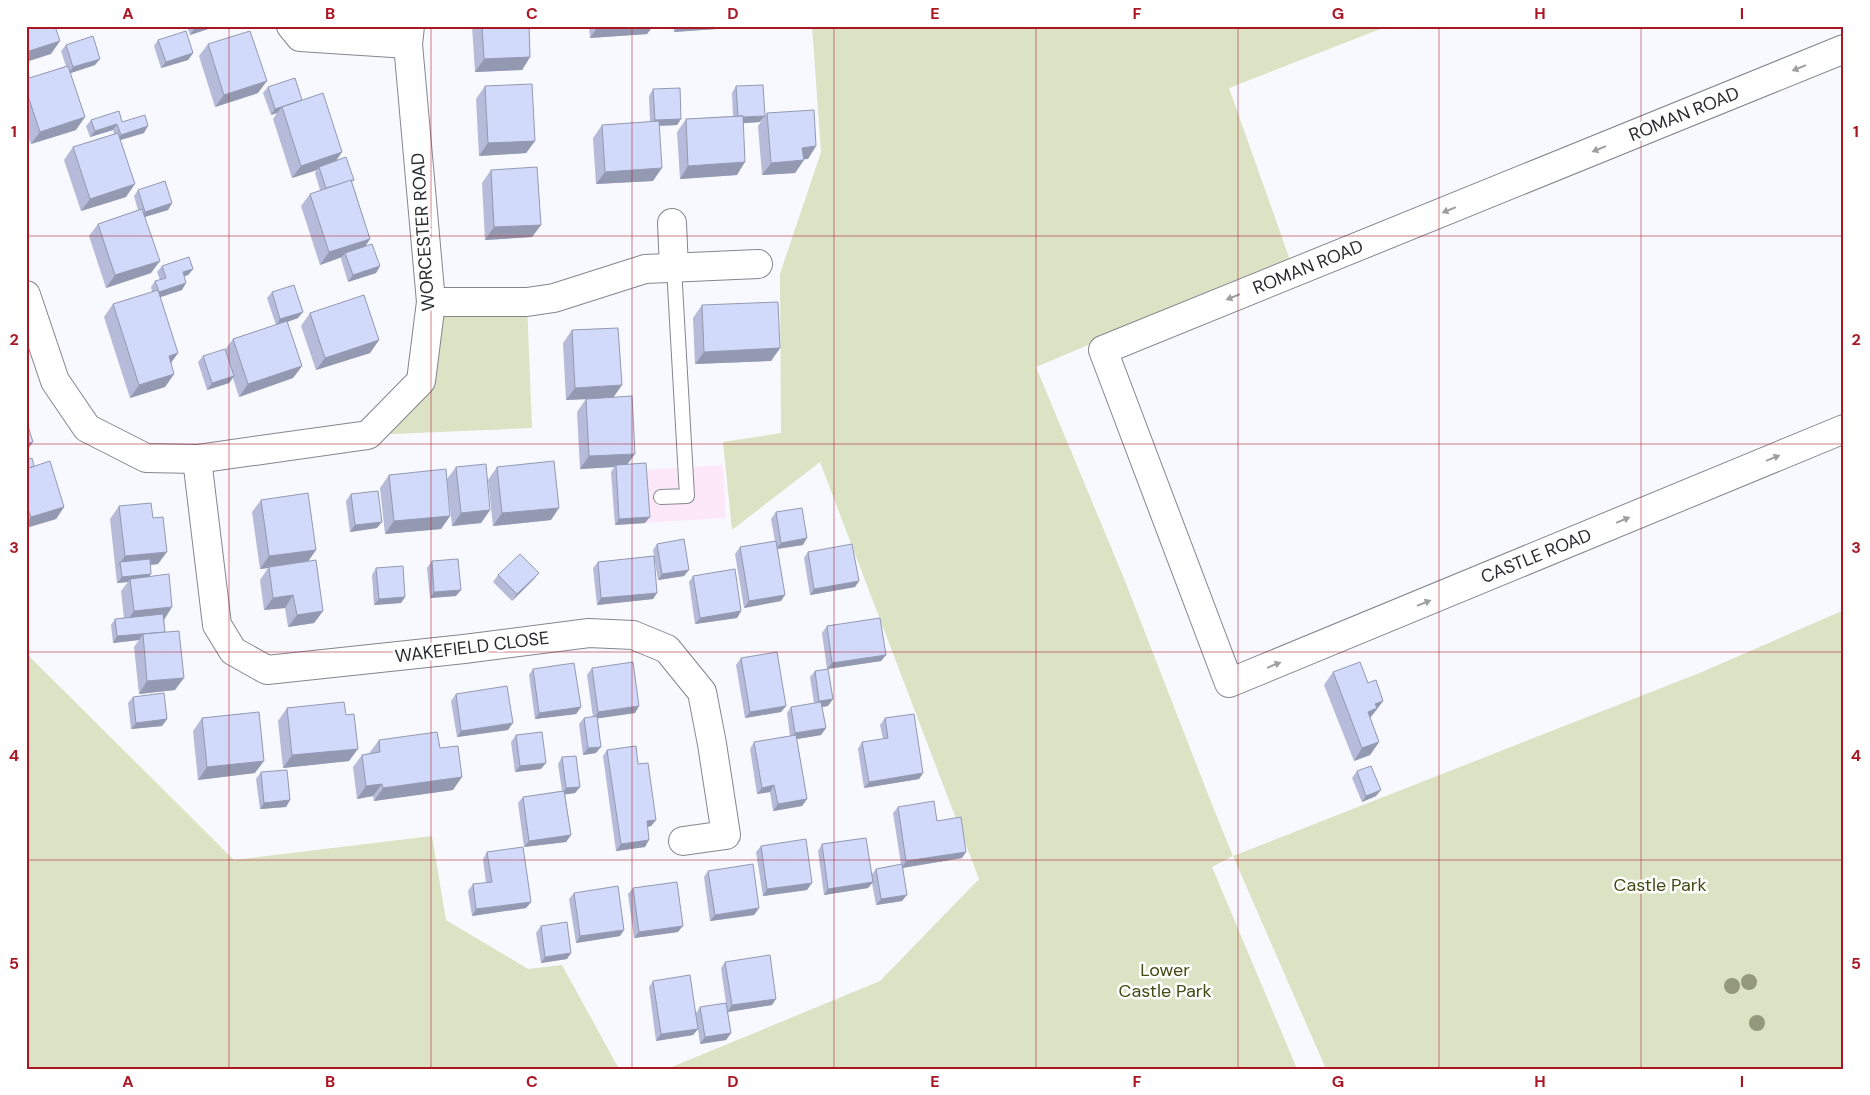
<svg xmlns="http://www.w3.org/2000/svg" width="1870" height="1095" font-family="'DM Sans',sans-serif">
	<style>
		.industrial { fill: #fce8f9 }
		.green { fill: #dce2c4 }
		.lines { fill: none; stroke-linecap: round; stroke-linejoin: round }
		.lane-casing { stroke: #84868e; stroke-width: 16 }
		.street-casing { stroke: #84868e; stroke-width: 30 }
		.lane { stroke: #fff; stroke-width: 14 }
		.street { stroke: #fff; stroke-width: 28 }
		.tree { fill: #94997d }
		.wall { fill: #b5bbd8 }
		.shaded-wall { fill: #9399b0 }
		.building { fill: #d2dafb; stroke: #9399b0 }
		.oneway { fill: #9f9fa0 }
		.grid { fill: none; stroke: #ab1625; stroke-width: 1; stroke-opacity: 0.55 }
		.labels { text-anchor: middle; stroke-width: 5; stroke-linejoin: round; paint-order: stroke }
		.street-label { font-size: 18px; fill: #292a2d; stroke: #fff }
		.park-label { font-size: 18px; fill: #434a14; stroke: #fff }
		.neatline { fill: none; stroke: #ab1625; stroke-width: 2 }
		.grid-label { font-size: 16px; text-anchor: middle; font-weight: bold; fill: #ab1625 }
	</style>
	<rect width="100%" height="100%" fill="#f8f9fe"/>
	<polygon class="industrial" points="723,465 726,518 615,525 611,472"/>
	<g class="green">
		<polygon points="812,26 1388,26 1229,88 1290,260 1036,367 1123,576 1213,807 1233,856 1702,672 1844,610 1844,1069 1326,1069 1233,856 1212,867 1297,1069 667,1069 880,981 979,879 820,462 732,530 723,442 781,433 780,274 821,152"/>
		<polygon points="431,302 527,302 532,428 368,435 421,381"/>
		<polygon points="26,641 29,656 234,860 432,836 446,920 528,969 562,965 619,1069 26,1069"/>
	</g>
	<g class="lines">
		<defs>
			<polyline id="lane" points="661,497 687,496 674,268"/>
			<g id="street">
				<polyline points="291,26 300,37 408,44"/>
				<polyline points="1844,49 1103,350 1229,683 1844,429"/>
				<polyline points="672,223 674,268"/>
				<polyline points="26,295 55,381 87,428 146,458 197,459 368,435 421,381 431,302 408,44 410,26"/>
				<polyline points="431,302 527,302 554,298 645,269 758,264"/>
				<polyline points="197,459 217,625 233,651 267,670 464,649 589,633 633,635 667,649 702,692 712,744 726,835 683,841"/>
			</g>
		</defs>
		<use href="#lane" class="lane-casing"/>
		<use href="#street" class="street-casing"/>
		<use href="#lane" class="lane"/>
		<use href="#street" class="street"/>
	</g>
	<g class="tree">
		<circle cx="1749" cy="982" r="8"/>
		<circle cx="1732" cy="986" r="8"/>
		<circle cx="1757" cy="1023" r="8"/>
	</g>
	<g class="wall">
		<polygon points="187,26 217,26 190,35"/>
		<polygon points="472,26 529,26 530,57 522,70 475,72"/>
		<polygon points="589,26 653,26 647,34 590,38"/>
		<polygon points="673,26 732,26 731,28 674,32"/>
		<polygon points="158,40 193,53 188,60 161,68 154,46"/>
		<polygon points="208,44 258,93 215,107 199,56"/>
		<polygon points="66,45 95,65 70,73 76,130 31,144 26,130 26,79 66,66 61,51"/>
		<polygon points="485,86 535,141 526,153 479,156 476,99"/>
		<polygon points="736,86 760,122 743,123 737,175 680,179 677,132 686,119 733,116 732,93"/>
		<polygon points="268,87 302,100 336,161 354,180 352,182 370,239 365,247 380,266 376,273 348,282 341,259 342,257 320,265 301,206 310,194 320,190 315,173 317,170 292,178 273,119 277,113 271,115 263,93"/>
		<polygon points="653,89 681,119 677,125 659,126 653,181 596,184 593,138 602,125 650,122 649,96"/>
		<polygon points="767,113 816,146 808,159 804,159 795,173 762,175 758,126"/>
		<polygon points="91,120 122,122 144,133 120,140 126,197 81,211 64,160 73,147 114,134 113,130 90,137 86,126"/>
		<polygon points="491,170 541,225 532,237 485,240 482,183"/>
		<polygon points="138,190 172,203 168,210 145,217 151,273 106,288 89,236 98,224 138,210 134,196"/>
		<polygon points="162,266 193,269 188,275 184,276 182,290 160,297 171,364 174,374 165,387 130,398 104,317 113,304 152,292 151,287 155,281 160,280 157,272"/>
		<polygon points="272,292 298,318 287,322 302,366 293,378 239,397 233,378 229,383 207,390 198,362 203,356 225,350 233,339 276,325 267,298"/>
		<polygon points="702,305 780,348 771,361 695,364 693,318"/>
		<polygon points="310,313 379,340 370,353 316,370 301,326"/>
		<polygon points="572,330 613,398 628,464 645,523 615,525 611,472 614,467 580,469 577,412 586,399 603,398 566,400 563,343"/>
		<polygon points="26,460 34,466 64,507 56,519 26,528"/>
		<polygon points="456,467 490,510 481,523 452,526 447,479"/>
		<polygon points="497,467 551,520 493,526 488,480"/>
		<polygon points="389,475 450,516 441,529 385,534 380,488"/>
		<polygon points="351,494 377,528 350,532 346,501"/>
		<polygon points="261,500 316,550 308,561 323,611 314,623 288,627 285,608 264,610 260,580 268,568 260,569 252,512"/>
		<polygon points="119,506 158,564 150,565 149,576 164,620 165,632 175,690 139,694 134,647 139,640 113,643 111,625 115,619 124,618 121,591 128,582 117,583 110,519"/>
		<polygon points="776,512 803,545 777,549 781,601 744,608 735,554 740,547 775,541 771,519"/>
		<polygon points="657,544 684,576 658,580 654,557 657,593 653,599 597,605 593,568 598,562 654,556 653,550"/>
		<polygon points="808,552 855,587 810,595 804,558"/>
		<polygon points="432,561 456,596 430,598 427,568"/>
		<polygon points="376,568 405,597 401,603 374,605 372,575"/>
		<polygon points="498,575 534,579 512,601 493,582"/>
		<polygon points="693,576 741,611 737,618 695,624 689,582"/>
		<polygon points="827,626 886,655 881,661 828,669 828,706 822,707 826,728 821,735 797,739 807,799 802,806 773,811 770,792 757,794 750,749 754,742 790,736 787,713 791,707 814,703 810,677 815,671 827,669 822,633"/>
		<polygon points="741,658 786,706 781,712 745,718 736,665"/>
		<polygon points="592,668 639,706 635,713 597,718 596,753 583,755 579,724 584,718 593,717 587,675"/>
		<polygon points="533,669 581,707 576,714 535,719 529,675"/>
		<polygon points="1333,672 1368,683 1383,701 1370,718 1379,742 1370,755 1354,761 1324,685"/>
		<polygon points="456,694 508,730 457,737 451,701"/>
		<polygon points="133,697 167,719 162,726 131,729 128,703"/>
		<polygon points="287,708 349,761 283,768 278,721"/>
		<polygon points="202,718 255,773 198,780 193,731"/>
		<polygon points="885,718 923,773 919,779 864,788 858,749 862,742 883,739 880,725"/>
		<polygon points="516,735 541,769 515,772 511,742"/>
		<polygon points="379,740 440,748 453,790 374,801 373,796 357,799 353,767 362,755 370,753 370,752"/>
		<polygon points="607,750 638,764 656,820 651,826 648,827 645,847 616,851 603,756"/>
		<polygon points="562,757 580,787 575,793 565,794 571,835 566,842 524,847 518,803 523,797 562,791 558,764"/>
		<polygon points="1357,771 1376,796 1362,802 1352,778"/>
		<polygon points="261,772 290,800 286,807 260,809 256,779"/>
		<polygon points="898,807 937,821 962,858 902,868 902,901 876,905 872,883 868,888 824,895 818,851 822,844 872,874 876,869 901,864 893,813"/>
		<polygon points="761,846 807,890 763,896 756,852"/>
		<polygon points="487,852 531,902 526,908 472,916 468,891 473,884 486,883 483,859"/>
		<polygon points="708,871 759,908 754,915 710,921 704,877"/>
		<polygon points="633,888 678,932 634,938 628,894"/>
		<polygon points="574,893 620,936 576,943 569,899"/>
		<polygon points="541,926 567,959 541,963 536,933"/>
		<polygon points="725,962 772,1005 728,1012 731,1033 726,1040 700,1044 698,1029 693,1035 656,1041 649,987 653,981 696,1013 700,1007 726,1003 721,968"/>
	</g>
	<g class="shaded-wall">
		<polygon points="196,26 217,26 190,35"/>
		<polygon points="598,26 653,26 647,34 590,38"/>
		<polygon points="678,26 732,26 731,28 674,32"/>
		<polygon points="758,26 775,26 757,27"/>
		<polygon points="60,41 51,54 26,62 26,52"/>
		<polygon points="193,53 188,60 161,68 166,62"/>
		<polygon points="530,57 522,70 475,72 484,59"/>
		<polygon points="100,59 95,65 68,74 73,67"/>
		<polygon points="267,81 258,93 215,107 224,95"/>
		<polygon points="302,100 282,107 277,113 271,115 275,109"/>
		<polygon points="765,116 760,122 733,124 738,117"/>
		<polygon points="85,117 76,130 31,144 40,132"/>
		<polygon points="681,119 677,125 650,126 655,120"/>
		<polygon points="117,124 113,130 90,137 95,131"/>
		<polygon points="148,126 144,133 117,141 121,135"/>
		<polygon points="535,141 526,153 479,156 488,143"/>
		<polygon points="816,146 808,159 794,160 802,148"/>
		<polygon points="342,152 334,164 319,167 317,170 292,178 301,166"/>
		<polygon points="804,160 795,173 762,175 771,163"/>
		<polygon points="745,162 737,175 680,179 688,166"/>
		<polygon points="662,168 653,181 596,184 605,172"/>
		<polygon points="135,184 126,197 81,211 90,199"/>
		<polygon points="172,203 168,210 141,218 145,212"/>
		<polygon points="541,225 532,237 485,240 494,227"/>
		<polygon points="370,239 362,251 345,253 342,257 320,265 329,252"/>
		<polygon points="160,261 151,273 106,288 115,275"/>
		<polygon points="380,266 376,273 348,282 353,275"/>
		<polygon points="193,269 188,275 178,278 183,272"/>
		<polygon points="186,283 182,290 155,299 159,292"/>
		<polygon points="303,312 298,318 276,326 280,319"/>
		<polygon points="379,340 370,353 316,370 325,358"/>
		<polygon points="780,348 771,361 695,364 704,352"/>
		<polygon points="178,353 169,366 169,356"/>
		<polygon points="302,366 293,378 239,397 248,384"/>
		<polygon points="174,374 165,387 130,398 139,385"/>
		<polygon points="234,376 229,383 207,390 212,383"/>
		<polygon points="622,385 613,398 566,400 575,388"/>
		<polygon points="33,442 26,452 26,444"/>
		<polygon points="635,454 626,466 616,465 614,467 580,469 589,456"/>
		<polygon points="64,507 56,519 26,528 26,523 31,517"/>
		<polygon points="559,508 551,520 493,526 502,513"/>
		<polygon points="490,510 481,523 452,526 461,513"/>
		<polygon points="450,516 441,529 385,534 394,521"/>
		<polygon points="650,517 645,523 615,525 619,519"/>
		<polygon points="382,522 377,528 350,532 355,525"/>
		<polygon points="807,538 803,545 776,549 781,543"/>
		<polygon points="316,550 307,563 260,569 269,556"/>
		<polygon points="167,552 158,564 121,568 120,562 116,569 125,556"/>
		<polygon points="689,570 684,576 658,580 662,574"/>
		<polygon points="539,573 534,579 512,601 517,594"/>
		<polygon points="151,574 147,580 130,579 128,582 117,583 122,577"/>
		<polygon points="859,581 855,587 810,595 814,589"/>
		<polygon points="461,590 456,596 430,598 434,592"/>
		<polygon points="657,593 653,599 597,605 601,598"/>
		<polygon points="293,595 285,608 264,610 273,598"/>
		<polygon points="785,595 781,601 744,608 749,601"/>
		<polygon points="405,597 401,603 374,605 379,599"/>
		<polygon points="172,607 164,620 125,624 134,611"/>
		<polygon points="323,611 314,623 288,627 297,615"/>
		<polygon points="741,611 737,618 695,624 700,618"/>
		<polygon points="165,632 143,634 139,640 113,643 117,636"/>
		<polygon points="886,655 881,661 827,669 832,663"/>
		<polygon points="184,678 175,690 139,694 147,681"/>
		<polygon points="833,699 828,706 815,708 819,701"/>
		<polygon points="1383,701 1374,713 1373,714 1368,721 1368,712 1375,704"/>
		<polygon points="639,706 635,713 594,719 598,712"/>
		<polygon points="786,706 781,712 745,718 750,712"/>
		<polygon points="581,707 576,714 535,719 539,713"/>
		<polygon points="167,719 162,726 131,729 136,723"/>
		<polygon points="513,723 508,730 457,737 461,731"/>
		<polygon points="826,728 821,735 791,740 795,733"/>
		<polygon points="1379,742 1370,755 1354,761 1362,748"/>
		<polygon points="601,747 596,753 583,755 588,748"/>
		<polygon points="358,749 349,761 283,768 292,755"/>
		<polygon points="264,761 255,773 198,780 207,767"/>
		<polygon points="546,763 541,769 515,772 520,766"/>
		<polygon points="923,773 919,779 864,788 869,782"/>
		<polygon points="462,777 453,790 374,801 383,788"/>
		<polygon points="382,784 373,796 357,799 366,786"/>
		<polygon points="774,785 770,792 757,794 762,788"/>
		<polygon points="580,787 575,793 562,795 566,788"/>
		<polygon points="1381,790 1376,796 1362,802 1366,796"/>
		<polygon points="807,799 802,806 773,811 778,804"/>
		<polygon points="290,800 286,807 260,809 264,803"/>
		<polygon points="656,820 651,826 642,828 647,821"/>
		<polygon points="571,835 566,842 524,847 529,841"/>
		<polygon points="649,840 645,847 616,851 621,844"/>
		<polygon points="966,852 962,858 902,868 906,861"/>
		<polygon points="873,882 868,888 824,895 828,889"/>
		<polygon points="812,883 807,890 763,896 767,889"/>
		<polygon points="907,895 902,901 876,905 881,899"/>
		<polygon points="531,902 526,908 472,916 476,909"/>
		<polygon points="759,908 754,915 710,921 715,915"/>
		<polygon points="683,926 678,932 634,938 639,932"/>
		<polygon points="624,930 620,936 576,943 580,936"/>
		<polygon points="571,953 567,959 541,963 545,957"/>
		<polygon points="776,999 772,1005 727,1012 732,1005"/>
		<polygon points="698,1029 693,1035 656,1041 661,1034"/>
		<polygon points="731,1033 726,1040 700,1044 705,1037"/>
	</g>
	<g class="building">
		<polygon points="26,26 55,26 60,41 26,52"/>
		<polygon points="482,26 529,26 530,57 484,59"/>
		<polygon points="186,31 193,53 166,62 158,40"/>
		<polygon points="250,31 267,81 224,95 208,44"/>
		<polygon points="93,36 100,59 73,67 66,45"/>
		<polygon points="68,66 85,117 40,132 26,90 26,79"/>
		<polygon points="295,78 302,100 275,109 268,87"/>
		<polygon points="532,84 535,141 488,143 485,86"/>
		<polygon points="763,85 765,116 743,117 743,116 738,116 736,86"/>
		<polygon points="680,88 681,119 655,120 653,89"/>
		<polygon points="323,93 342,152 301,166 282,107"/>
		<polygon points="814,110 816,146 802,148 804,160 771,163 767,113"/>
		<polygon points="119,111 122,122 145,115 148,126 121,135 117,124 95,131 91,120"/>
		<polygon points="743,116 745,162 688,166 686,119"/>
		<polygon points="659,121 662,168 605,172 602,125"/>
		<polygon points="118,133 135,184 90,199 73,147"/>
		<polygon points="346,157 354,180 326,188 319,167"/>
		<polygon points="537,167 541,225 494,227 491,170"/>
		<polygon points="351,180 370,239 329,252 310,194"/>
		<polygon points="165,181 172,203 145,212 138,190"/>
		<polygon points="142,209 160,261 115,275 98,224"/>
		<polygon points="372,244 380,266 353,275 345,253"/>
		<polygon points="189,257 193,269 183,272 186,283 159,292 155,281 166,278 162,266"/>
		<polygon points="294,285 303,312 280,319 272,292"/>
		<polygon points="158,290 178,353 169,356 174,374 139,385 113,304"/>
		<polygon points="364,295 379,340 325,358 310,313"/>
		<polygon points="778,302 780,348 704,352 702,305"/>
		<polygon points="287,321 302,366 248,384 233,339"/>
		<polygon points="618,328 622,385 575,388 572,330"/>
		<polygon points="225,349 234,376 212,383 203,356"/>
		<polygon points="632,396 635,454 589,456 586,399"/>
		<polygon points="26,420 33,442 26,444"/>
		<polygon points="32,458 34,466 26,469 26,460"/>
		<polygon points="50,461 64,507 31,517 26,503 26,469"/>
		<polygon points="554,461 559,508 502,513 497,467"/>
		<polygon points="646,463 650,517 619,519 616,465"/>
		<polygon points="486,464 490,510 461,513 456,467"/>
		<polygon points="446,469 450,516 394,521 389,475"/>
		<polygon points="378,491 382,522 355,525 351,494"/>
		<polygon points="308,493 316,550 269,556 261,500"/>
		<polygon points="151,503 153,518 163,517 167,552 125,556 119,506"/>
		<polygon points="802,508 807,538 781,543 776,512"/>
		<polygon points="684,539 689,570 662,574 657,544"/>
		<polygon points="776,541 785,595 749,601 740,547"/>
		<polygon points="852,544 859,581 814,589 808,552"/>
		<polygon points="520,554 539,573 517,594 498,575"/>
		<polygon points="654,556 657,593 601,598 598,562"/>
		<polygon points="150,559 151,574 122,577 120,562"/>
		<polygon points="458,559 461,590 434,592 432,561"/>
		<polygon points="316,560 323,611 297,615 293,595 273,598 269,567"/>
		<polygon points="403,566 405,597 379,599 376,568"/>
		<polygon points="735,569 741,611 700,618 693,576"/>
		<polygon points="169,574 172,607 134,611 130,579"/>
		<polygon points="163,614 165,632 117,636 115,619"/>
		<polygon points="880,618 886,655 832,663 827,626"/>
		<polygon points="179,631 184,678 147,681 143,634"/>
		<polygon points="777,652 786,706 750,712 741,658"/>
		<polygon points="633,662 639,706 598,712 592,668"/>
		<polygon points="1360,662 1368,683 1376,680 1383,701 1375,704 1377,708 1368,712 1379,742 1362,748 1333,672"/>
		<polygon points="574,663 581,707 539,713 533,669"/>
		<polygon points="828,669 833,699 819,701 815,671"/>
		<polygon points="507,686 513,723 461,731 456,694"/>
		<polygon points="164,693 167,719 136,723 133,697"/>
		<polygon points="344,702 346,715 354,714 358,749 292,755 287,708"/>
		<polygon points="821,702 826,728 795,733 791,707"/>
		<polygon points="259,712 264,761 207,767 202,718"/>
		<polygon points="914,714 923,773 869,782 862,742 888,738 885,718"/>
		<polygon points="597,716 601,747 588,748 584,718"/>
		<polygon points="437,732 440,748 458,746 462,777 383,788 382,784 366,786 362,755 380,752 379,740"/>
		<polygon points="542,732 546,763 520,766 516,735"/>
		<polygon points="796,735 807,799 778,804 774,785 762,788 754,742"/>
		<polygon points="636,746 638,764 648,763 656,820 647,821 649,840 621,844 607,750"/>
		<polygon points="576,756 580,787 566,788 562,757"/>
		<polygon points="1371,766 1381,790 1366,796 1357,771"/>
		<polygon points="287,770 290,800 264,803 261,772"/>
		<polygon points="564,791 571,835 529,841 523,797"/>
		<polygon points="934,801 937,821 961,817 966,852 906,861 898,807"/>
		<polygon points="866,838 873,882 828,889 822,844"/>
		<polygon points="806,839 812,883 767,889 761,846"/>
		<polygon points="523,847 531,902 476,909 473,884 492,882 487,852"/>
		<polygon points="753,864 759,908 715,915 708,871"/>
		<polygon points="902,864 907,895 881,899 876,869"/>
		<polygon points="677,882 683,926 639,932 633,888"/>
		<polygon points="618,886 624,930 580,936 574,893"/>
		<polygon points="567,922 571,953 545,957 541,926"/>
		<polygon points="770,955 776,999 732,1005 725,962"/>
		<polygon points="690,975 698,1029 661,1034 653,981"/>
		<polygon points="726,1003 731,1033 705,1037 700,1007"/>
	</g>
	<defs><path id="oneway-solid" d="M-6-.8H1V-3.2L6.5 0L1 3.2V.8H-6Z" transform="scale(1.25)"/></defs>
	<g class="oneway">
		<use href="#oneway-solid" transform="translate(1799 68) rotate(158)"/>
		<use href="#oneway-solid" transform="translate(1599 149) rotate(158)"/>
		<use href="#oneway-solid" transform="translate(1449 210) rotate(158)"/>
		<use href="#oneway-solid" transform="translate(1233 297) rotate(158)"/>
		<use href="#oneway-solid" transform="translate(1773 458) rotate(-22)"/>
		<use href="#oneway-solid" transform="translate(1623 520) rotate(-22)"/>
		<use href="#oneway-solid" transform="translate(1424 603) rotate(-22)"/>
		<use href="#oneway-solid" transform="translate(1274 665) rotate(-22)"/>
	</g>
	<path class="grid" d="M229,26V1069M431,26V1069M632,26V1069M834,26V1069M1036,26V1069M1238,26V1069M1439,26V1069M1641,26V1069M26,236H1844M26,444H1844M26,652H1844M26,860H1844"/>
	<g class="labels">
		<g class="street-label">
			<text transform="translate(1684 114) rotate(-22)" y="6">ROMAN ROAD</text>
			<text transform="translate(423 232) rotate(-94)" y="6">WORCESTER ROAD</text>
			<text transform="translate(1308 267) rotate(-22)" y="6">ROMAN ROAD</text>
			<text transform="translate(1536 556) rotate(-22)" y="6">CASTLE ROAD</text>
			<text transform="translate(472 647) rotate(-7)" y="6">WAKEFIELD CLOSE</text>
		</g>
		<g class="park-label">
			<text x="1660" y="891">Castle Park</text>
			<text x="1165" y="976">Lower<tspan x="1165" dy="21">Castle Park</tspan></text>
		</g>
	</g>
	<rect width="1870" height="1095" fill="none" stroke="#ffffff" stroke-width="55"/>
	<rect x="28" y="28" width="1814" height="1040" class="neatline"/>
	<g class="grid-label">
		<text x="128" y="19">A</text>
		<text x="330" y="19">B</text>
		<text x="532" y="19">C</text>
		<text x="733" y="19">D</text>
		<text x="935" y="19">E</text>
		<text x="1137" y="19">F</text>
		<text x="1338" y="19">G</text>
		<text x="1540" y="19">H</text>
		<text x="1742" y="19">I</text>
		<text x="14" y="137">1</text>
		<text x="1856" y="137">1</text>
		<text x="14" y="345">2</text>
		<text x="1856" y="345">2</text>
		<text x="14" y="553">3</text>
		<text x="1856" y="553">3</text>
		<text x="14" y="761">4</text>
		<text x="1856" y="761">4</text>
		<text x="14" y="969">5</text>
		<text x="1856" y="969">5</text>
		<text x="128" y="1087">A</text>
		<text x="330" y="1087">B</text>
		<text x="532" y="1087">C</text>
		<text x="733" y="1087">D</text>
		<text x="935" y="1087">E</text>
		<text x="1137" y="1087">F</text>
		<text x="1338" y="1087">G</text>
		<text x="1540" y="1087">H</text>
		<text x="1742" y="1087">I</text>
	</g>
</svg>
